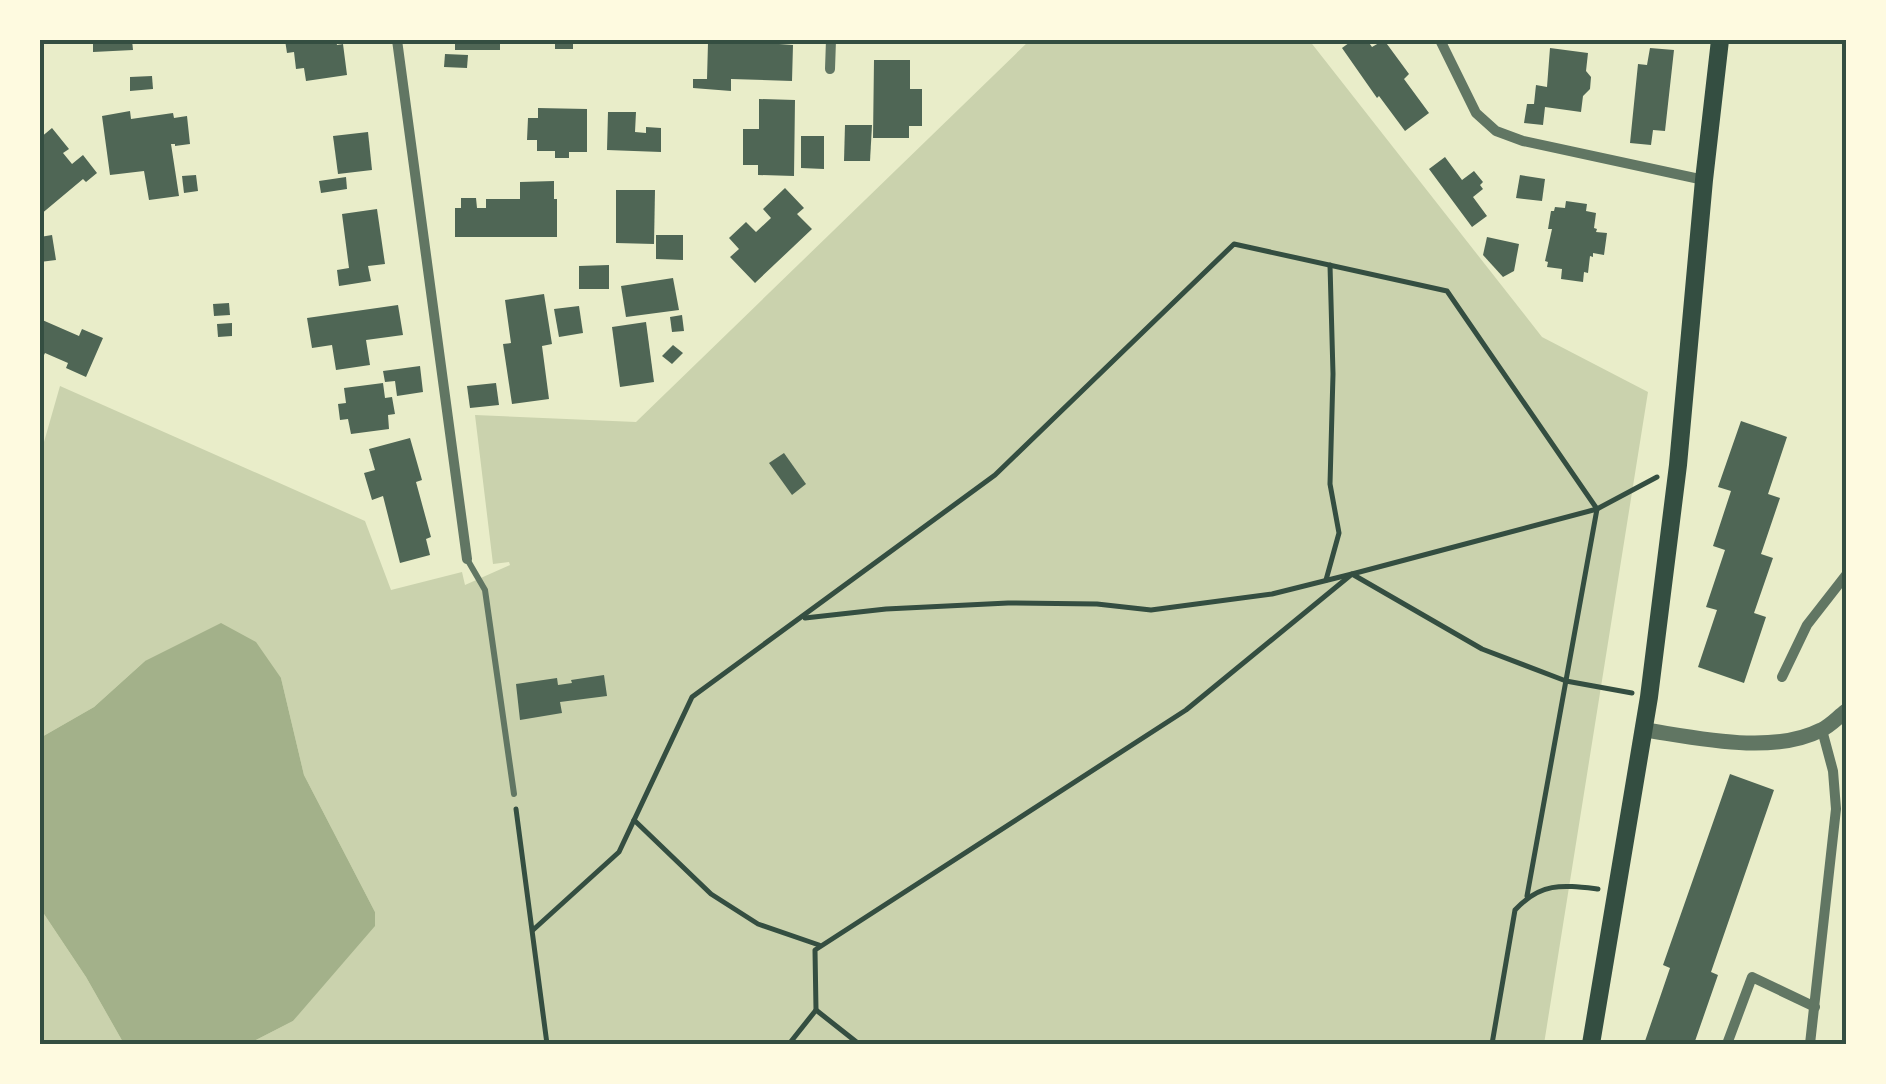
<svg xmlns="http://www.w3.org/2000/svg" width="1886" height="1084" font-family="Commissioner,sans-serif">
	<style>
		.green { fill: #cad2ad }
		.water { fill: #a3b18a }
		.building { fill: #4f6655 }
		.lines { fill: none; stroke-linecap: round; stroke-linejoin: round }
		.path { stroke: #344e41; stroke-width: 5 }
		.service { stroke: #617663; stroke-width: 6 }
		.minor { stroke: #617663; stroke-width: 10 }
		.tertiary { stroke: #617663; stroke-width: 15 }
		.secondary { stroke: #344e41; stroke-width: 18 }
		.neatline { fill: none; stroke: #344e41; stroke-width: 4 }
	</style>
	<rect width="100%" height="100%" fill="#e9edc9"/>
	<g class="green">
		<polygon points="1030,40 1309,40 1542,337 1648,392 1544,1044 248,1044 293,1021 375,912 304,775 281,678 145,661 94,707 40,738 40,456 60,386 365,521 391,590 462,572 465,585 510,565 509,562 493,564 475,415 636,422"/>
		<polygon points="40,908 86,977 124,1044 40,1044"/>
	</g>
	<polygon class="water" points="221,623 256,642 281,678 304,775 375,912 375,926 293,1021 248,1044 124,1044 86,977 40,908 40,738 94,707 145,661"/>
	<g class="building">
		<polygon points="93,40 132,40 133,50 93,52"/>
		<polygon points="285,40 336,40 337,45 343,44 347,75 306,81 304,68 296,69 294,52 287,53"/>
		<rect x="455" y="40" width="45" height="10"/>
		<rect x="555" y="40" width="18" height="9"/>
		<polygon points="718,40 779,40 779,44 793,45 792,81 731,79 731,91 693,88 693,79 707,79 708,43 718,43"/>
		<polygon points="956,40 994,40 994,44 956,43"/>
		<polygon points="1353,40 1367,40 1372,47 1384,40 1409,74 1404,79 1429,113 1405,131 1379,96 1377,98 1342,48"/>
		<polygon points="1550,48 1588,53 1586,71 1591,77 1590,89 1583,96 1581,112 1545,107 1543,125 1524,123 1527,104 1534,104 1536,85 1547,87"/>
		<polygon points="1650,48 1674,50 1665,131 1653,130 1651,145 1630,143 1638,64 1647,65"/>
		<polygon points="445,54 468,55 467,68 444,67"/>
		<polygon points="874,60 910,60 910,89 922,89 922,126 909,126 909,138 873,138"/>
		<polygon points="152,76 153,89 130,91 130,77"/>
		<polygon points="759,99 795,100 794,176 758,175 758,165 743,165 743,129 759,129"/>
		<polygon points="538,108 587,109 587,152 569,152 569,158 555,158 555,151 537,151 537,140 527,140 528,118 538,118"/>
		<polygon points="130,111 131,119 173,113 174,118 187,116 190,144 175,146 175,144 171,144 179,196 149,200 144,171 110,175 102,116"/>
		<polygon points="608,112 636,112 635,132 646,133 646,127 661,128 661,152 607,150"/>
		<polygon points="845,125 872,125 870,161 844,161"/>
		<polygon points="52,128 69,149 63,153 72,164 83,155 97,173 86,182 83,179 40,215 40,138"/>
		<polygon points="368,132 372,170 338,174 333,136"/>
		<polygon points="801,136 824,136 824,169 801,168"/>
		<polygon points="1445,157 1462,180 1474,171 1483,182 1480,185 1483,189 1473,197 1487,216 1472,227 1429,169"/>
		<polygon points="196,175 198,191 184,193 182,176"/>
		<polygon points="1520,175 1545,179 1542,201 1516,198"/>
		<polygon points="346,177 347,189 321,193 319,181"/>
		<polygon points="554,181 554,199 557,199 557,237 455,237 455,208 461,208 461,198 476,198 477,208 486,208 486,199 520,199 520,182"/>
		<polygon points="785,188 804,208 797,214 812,229 755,283 730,257 739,249 729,238 746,222 756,232 771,218 763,209"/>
		<polygon points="616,190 655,190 654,244 616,243"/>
		<polygon points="1566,201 1587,204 1586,211 1596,213 1594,228 1597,229 1596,232 1607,233 1604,255 1593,253 1593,257 1590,256 1588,273 1584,272 1583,282 1561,279 1562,269 1547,267 1548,262 1545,261 1552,229 1548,229 1551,211 1554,211 1555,207 1565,208"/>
		<polygon points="377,209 385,264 368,266 371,281 339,286 337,270 349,268 342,214"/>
		<polygon points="52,235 56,260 40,262 40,237"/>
		<polygon points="656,235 683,235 683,260 656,259"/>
		<polygon points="1487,237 1519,244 1514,271 1503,277 1483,255"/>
		<polygon points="609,265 609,289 579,289 579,266"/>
		<polygon points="673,278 679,310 626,317 621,286"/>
		<polygon points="544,294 552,344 542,346 549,399 512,404 503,344 511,343 505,300"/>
		<polygon points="229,303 230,315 214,316 213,304"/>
		<polygon points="398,305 403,335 366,340 370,365 336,370 332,345 312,348 307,318"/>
		<polygon points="579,306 583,333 559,337 554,309"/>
		<polygon points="682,315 684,331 672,332 670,317"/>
		<polygon points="40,319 79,336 82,329 103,338 86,377 66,368 68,363 45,353 40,363"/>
		<polygon points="646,322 654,382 620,387 612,327"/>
		<polygon points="232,323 232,336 218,337 217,324"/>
		<polygon points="673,345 683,353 672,364 662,356"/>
		<polygon points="420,366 423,392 397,396 395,381 385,382 383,371"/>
		<polygon points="383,383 385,398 392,397 395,414 388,415 389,429 351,434 348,419 340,420 338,404 346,403 344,388"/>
		<polygon points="496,383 499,405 470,408 467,386"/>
		<polygon points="1741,421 1787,437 1768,494 1780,498 1761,554 1773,558 1754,613 1766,617 1744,683 1698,667 1717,610 1706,607 1725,550 1713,546 1731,491 1718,487"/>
		<polygon points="410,438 422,480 416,482 431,537 426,539 430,555 400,563 383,496 372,500 364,473 375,470 369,449"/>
		<polygon points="784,453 806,484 792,495 769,463"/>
		<polygon points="604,675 607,696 560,702 562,713 520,720 516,684 557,678 558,685 572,683 571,680"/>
		<polygon points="1730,774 1774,790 1711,972 1718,975 1694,1044 1644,1044 1670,968 1663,965"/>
	</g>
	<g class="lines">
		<g class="path">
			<polyline points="1326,580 1339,533 1330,484 1333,374 1330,265"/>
			<polyline points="805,618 886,609 1008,603 1097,604 1151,610 1272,594 1352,574 1482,649 1566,681 1632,693"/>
			<polyline points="516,809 547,1044"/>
			<polyline points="634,820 711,894 758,924 819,945"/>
			<polyline points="533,930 619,852 692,697 995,475 1234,244 1447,291 1597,509 1527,896"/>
			<polyline points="816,1010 859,1044"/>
			<polyline points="789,1044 816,1010 815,950 1186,710 1352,574 1597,509 1657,477"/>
			<path d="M1492,1044L1515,910C1541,882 1562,885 1598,889"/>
		</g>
		<polyline class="service" points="467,559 485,590 514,794"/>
		<g class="minor">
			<polyline points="397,40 467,559"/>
			<polyline points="1440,40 1476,113 1496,131 1523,141 1704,180"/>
			<polyline points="830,69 831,40"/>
			<polyline points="1782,677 1807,625 1846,575"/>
			<polyline points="1727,1044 1752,977 1815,1007"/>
			<polyline points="1810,1044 1836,809 1833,771 1822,730"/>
		</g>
		<path class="tertiary" d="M1645,730C1698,738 1772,755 1821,730C1830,726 1838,717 1846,711"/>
		<polyline class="secondary" points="1591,1044 1649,697 1678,465 1704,180 1720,40"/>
	</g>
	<rect width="1886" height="1084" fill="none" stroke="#fefae0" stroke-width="85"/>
	<rect x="42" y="42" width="1802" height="1000" class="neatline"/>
</svg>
